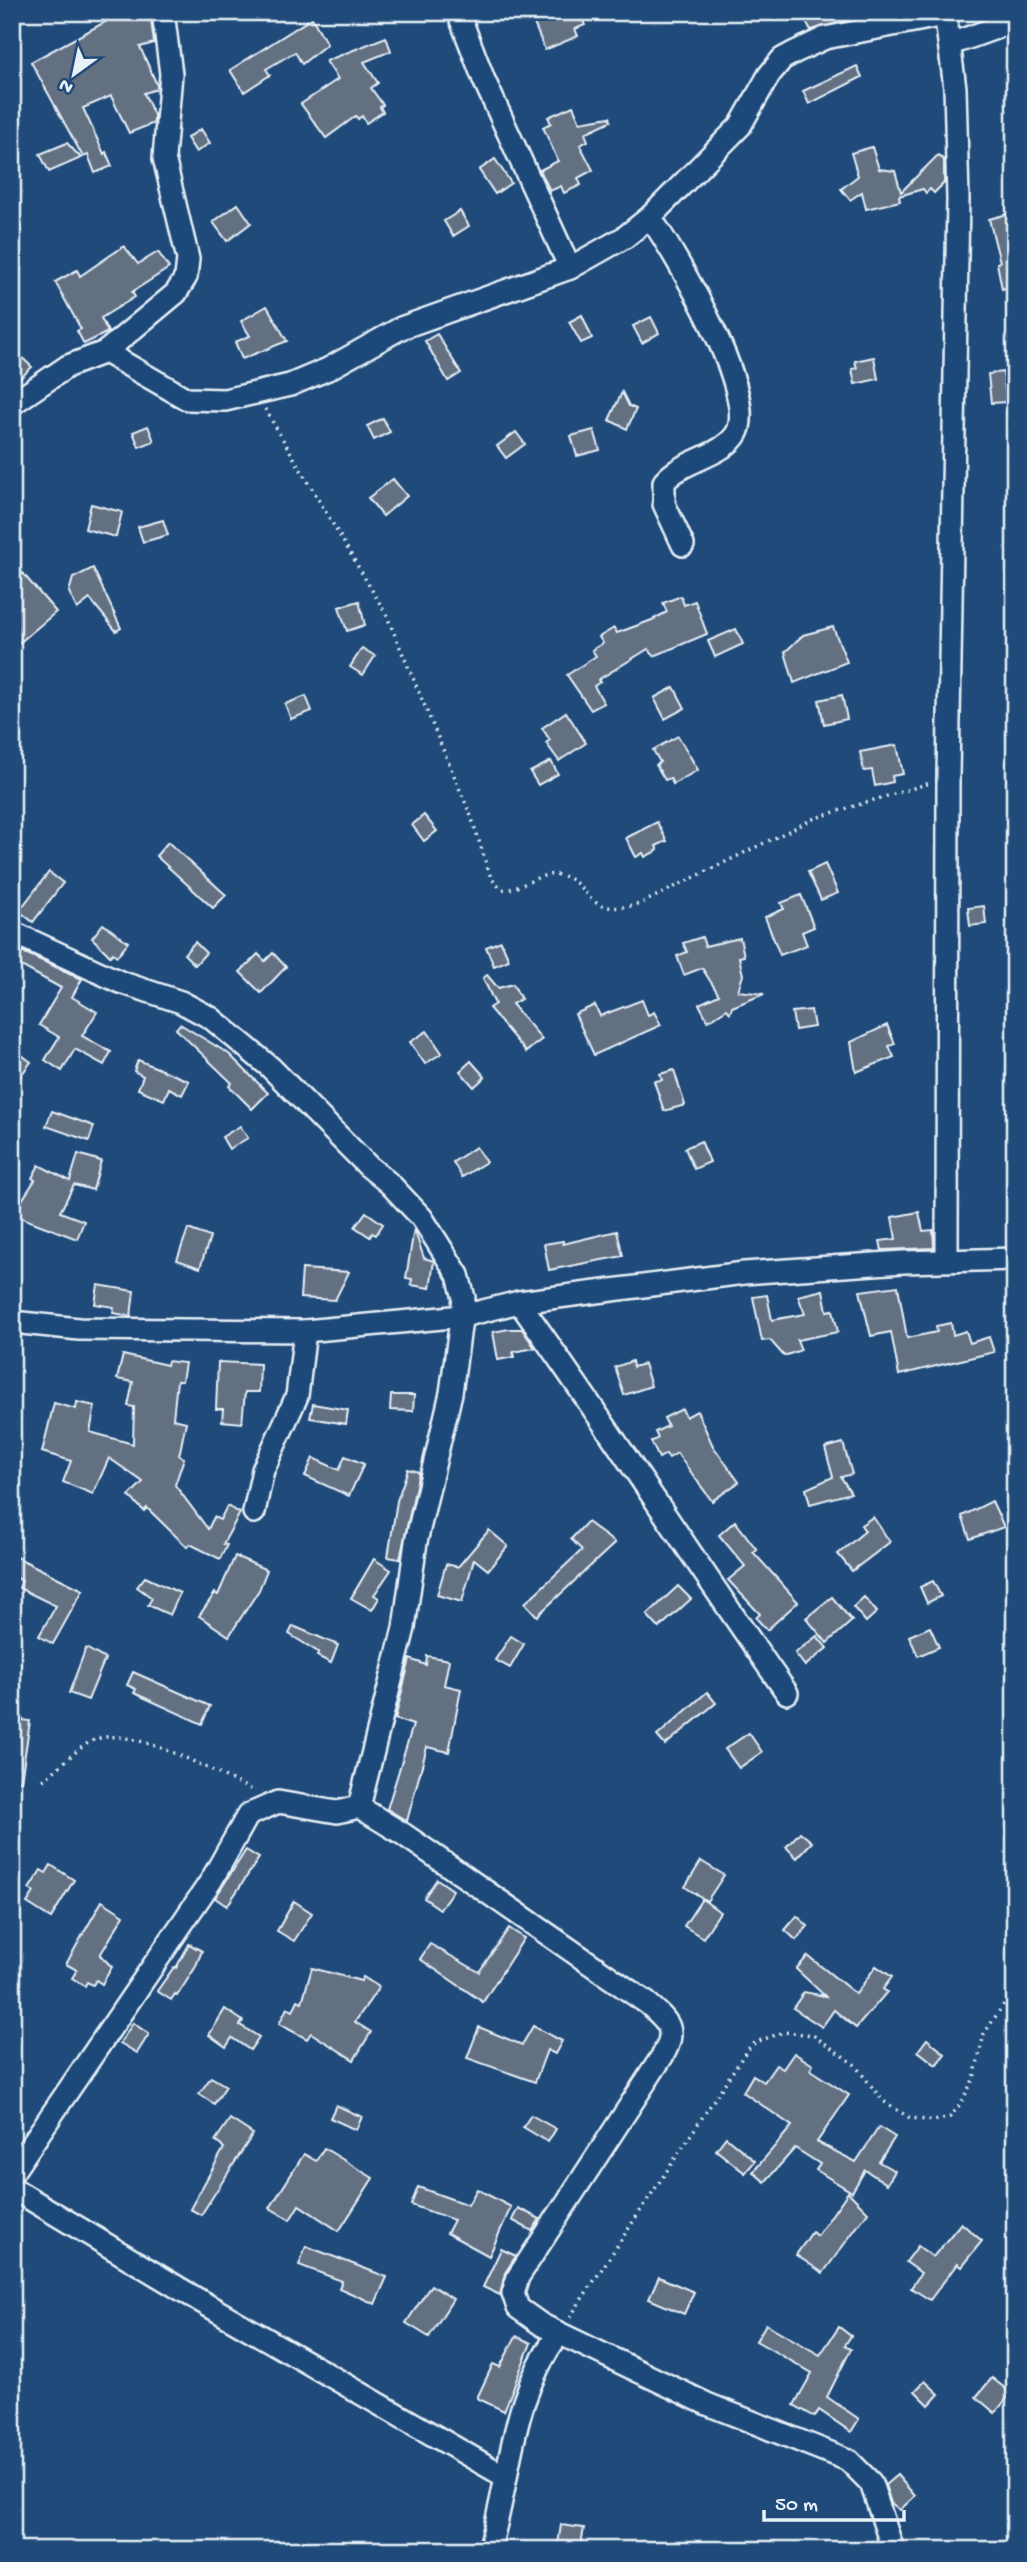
<svg xmlns="http://www.w3.org/2000/svg" width="1027" height="2562" font-family="'Gochi Hand',sans-serif">
	<style>
		.building { fill: #636f82; stroke: #e8f1f8; stroke-width: 2 }
		.lines { fill: none; stroke-linecap: round; stroke-linejoin: round }
		.street-casing { stroke: #e8f1f8; stroke-width: 26 }
		.path { stroke: #e8f1f8; stroke-width: 3.5; stroke-dasharray: 2 5; stroke-linecap: butt }
		.street { stroke: #1f4a7a; stroke-width: 21 }
	</style>
	<rect width="100%" height="100%" fill="#1f4a7a"/>
	<filter id="ink" filterUnits="userSpaceOnUse"><feTurbulence type="fractalNoise" baseFrequency=".0143" numOctaves="2"/><feDisplacementMap in="SourceGraphic" scale="14" xChannelSelector="R" yChannelSelector="G"/><feConvolveMatrix kernelMatrix="1 2 1 2 8 2 1 2 1" color-interpolation-filters="sRGB"/></filter>
	<g filter="url(#ink)">
		<g class="building">
			<polygon points="103,12 150,12 154,43 140,47 157,85 157,89 144,93 154,115 154,123 129,133 111,96 83,108 104,154 106,152 112,166 95,173 88,155 83,157 31,62 109,20"/>
			<polygon points="553,12 579,12 585,25 575,29 578,36 545,50 533,21"/>
			<polygon points="800,12 852,12 853,19 811,30"/>
			<polygon points="312,18 327,44 302,64 295,52 266,69 270,75 244,92 230,70"/>
			<polygon points="386,37 391,51 364,62 378,83 371,88 383,105 380,107 383,112 366,123 362,116 358,119 356,116 326,138 301,104 338,79 326,61"/>
			<polygon points="857,66 862,77 809,104 803,91"/>
			<polygon points="573,106 580,122 610,117 611,121 585,133 588,141 580,145 593,170 578,178 581,185 564,193 561,186 550,191 540,170 558,161 543,127 551,123 548,117"/>
			<polygon points="201,129 210,143 196,152 187,138"/>
			<polygon points="67,143 81,158 49,172 40,154"/>
			<polygon points="872,147 879,169 895,171 901,192 938,155 944,160 944,183 934,193 930,189 926,193 923,189 899,196 900,201 866,209 862,192 850,200 841,189 858,176 851,153"/>
			<polygon points="495,159 511,183 495,194 479,170"/>
			<polygon points="238,204 251,223 227,241 213,222"/>
			<polygon points="460,211 469,226 453,236 444,221"/>
			<polygon points="1015,212 1015,300 1009,300 1006,288 1002,289 997,263 1000,262 989,219"/>
			<polygon points="124,246 138,264 158,252 169,268 132,292 135,297 101,318 108,332 84,344 77,331 81,329 55,282 77,270 80,276"/>
			<polygon points="267,306 287,341 242,359 235,342 250,336 241,321"/>
			<polygon points="582,315 592,338 581,343 569,322"/>
			<polygon points="651,317 659,333 642,343 633,326"/>
			<polygon points="437,334 461,373 448,381 425,341"/>
			<polygon points="12,348 32,367 12,386"/>
			<polygon points="874,357 878,379 855,384 852,369 857,368 855,361"/>
			<polygon points="1003,372 1007,402 991,403 988,374"/>
			<polygon points="622,392 629,406 636,409 627,429 609,420"/>
			<polygon points="383,418 390,432 374,440 367,426"/>
			<polygon points="148,426 154,441 139,447 133,432"/>
			<polygon points="594,430 600,450 577,456 571,436"/>
			<polygon points="516,432 525,444 506,458 497,446"/>
			<polygon points="393,479 407,496 383,516 368,498"/>
			<polygon points="91,504 122,512 116,537 85,529"/>
			<polygon points="163,520 168,535 143,542 138,527"/>
			<polygon points="12,561 56,612 12,649"/>
			<polygon points="93,568 121,628 116,631 90,599 77,609 69,592 73,578"/>
			<polygon points="681,596 684,605 695,601 707,634 654,656 648,649 598,680 600,682 594,686 604,703 591,710 567,675 596,656 592,650 603,643 599,637 614,628 617,633 652,620 667,612 663,603"/>
			<polygon points="359,601 365,625 347,631 339,607"/>
			<polygon points="833,627 847,662 794,683 785,652 803,635"/>
			<polygon points="736,629 743,644 715,657 708,641"/>
			<polygon points="362,648 375,656 363,675 350,667"/>
			<polygon points="674,687 685,708 665,719 654,698"/>
			<polygon points="842,695 847,719 824,724 819,700"/>
			<polygon points="306,696 312,711 291,719 285,704"/>
			<polygon points="566,712 586,743 559,761 546,743 550,740 542,728"/>
			<polygon points="678,736 698,770 673,784 670,778 665,780 656,765 660,762 653,750"/>
			<polygon points="897,745 903,774 892,776 893,782 875,786 872,770 864,771 860,752"/>
			<polygon points="551,761 558,774 538,785 530,772"/>
			<polygon points="424,815 437,831 424,841 412,825"/>
			<polygon points="657,822 667,841 656,846 658,850 645,857 643,853 636,857 626,838"/>
			<polygon points="168,842 226,895 213,908 156,856"/>
			<polygon points="825,864 838,893 821,900 808,872"/>
			<polygon points="49,872 63,883 33,922 19,911"/>
			<polygon points="801,895 814,927 802,932 807,945 780,955 765,917 784,909 781,903"/>
			<polygon points="984,906 986,924 970,926 968,908"/>
			<polygon points="103,924 128,942 117,956 113,953 110,956 92,938"/>
			<polygon points="702,937 705,946 740,938 744,956 739,957 743,975 738,991 764,994 732,1007 730,1013 727,1009 708,1021 699,1004 719,995 702,968 684,975 677,956 687,952 683,943"/>
			<polygon points="501,941 509,960 494,966 486,947"/>
			<polygon points="195,942 206,953 195,965 184,954"/>
			<polygon points="12,947 82,979 72,997 97,1012 82,1036 111,1052 104,1065 75,1049 62,1071 45,1060 59,1037 39,1025 61,988 12,961"/>
			<polygon points="273,953 286,967 261,993 240,972 258,954 265,961"/>
			<polygon points="487,975 498,988 513,984 521,999 512,1004 542,1039 526,1052 489,1008 495,1004 483,978"/>
			<polygon points="642,1000 648,1015 654,1012 661,1025 594,1055 575,1014 595,1005 600,1016"/>
			<polygon points="811,1010 814,1027 795,1030 792,1012"/>
			<polygon points="180,1024 229,1054 268,1093 252,1109 229,1086 232,1083 176,1029"/>
			<polygon points="887,1025 895,1044 889,1046 894,1057 856,1072 851,1042"/>
			<polygon points="427,1031 442,1053 425,1064 410,1042"/>
			<polygon points="19,1053 31,1062 12,1087 12,1061"/>
			<polygon points="138,1060 189,1081 182,1095 169,1088 164,1100 138,1089 143,1076 134,1071"/>
			<polygon points="471,1061 485,1077 474,1087 460,1071"/>
			<polygon points="674,1070 685,1105 664,1111 654,1081 662,1080 660,1074"/>
			<polygon points="52,1111 94,1126 89,1141 46,1126"/>
			<polygon points="240,1126 248,1138 229,1149 222,1137"/>
			<polygon points="701,1141 710,1162 694,1169 685,1148"/>
			<polygon points="476,1147 486,1162 462,1177 453,1162"/>
			<polygon points="78,1154 101,1161 93,1190 74,1185 60,1212 84,1221 77,1239 17,1216 20,1214 15,1211 35,1180 32,1178 39,1165 70,1181"/>
			<polygon points="366,1212 383,1224 376,1235 372,1233 370,1237 355,1227"/>
			<polygon points="919,1212 923,1231 933,1230 934,1248 882,1250 880,1241 896,1239 892,1217"/>
			<polygon points="188,1229 210,1237 200,1268 177,1260"/>
			<polygon points="414,1229 424,1258 434,1261 430,1288 411,1285 412,1279 406,1278"/>
			<polygon points="617,1231 623,1256 549,1270 544,1244 563,1241 563,1244"/>
			<polygon points="302,1269 349,1272 335,1300 300,1298"/>
			<polygon points="98,1285 134,1291 131,1316 113,1313 114,1307 95,1304"/>
			<polygon points="898,1286 907,1338 937,1332 936,1326 951,1323 953,1335 966,1331 970,1343 989,1337 994,1352 899,1375 891,1332 871,1336 860,1291"/>
			<polygon points="823,1290 827,1311 833,1310 838,1332 797,1340 801,1350 784,1356 770,1340 762,1341 753,1297 767,1295 772,1320 805,1314 798,1296"/>
			<polygon points="509,1329 522,1329 535,1348 513,1352 514,1357 498,1360 493,1332"/>
			<polygon points="123,1355 167,1365 168,1361 185,1363 182,1381 177,1381 173,1419 186,1422 179,1456 184,1458 175,1485 208,1529 214,1517 220,1520 227,1506 240,1513 223,1544 227,1545 220,1559 190,1544 187,1547 147,1508 144,1511 129,1496 143,1482 109,1458 93,1494 63,1482 71,1461 42,1452 54,1403 76,1409 77,1402 95,1406 90,1432 133,1444 134,1407 128,1406 133,1382 117,1379"/>
			<polygon points="632,1361 633,1367 644,1364 651,1386 624,1395 615,1367"/>
			<polygon points="218,1362 260,1364 259,1392 245,1392 242,1423 222,1421 223,1409 216,1409"/>
			<polygon points="391,1395 414,1395 413,1411 390,1410"/>
			<polygon points="313,1404 348,1410 346,1424 310,1418"/>
			<polygon points="682,1409 686,1417 697,1411 713,1446 739,1482 712,1501 679,1456 677,1453 669,1458 666,1454 659,1458 651,1442 658,1438 655,1432 668,1426 664,1418"/>
			<polygon points="843,1443 852,1474 841,1477 851,1493 810,1504 806,1489 833,1477 825,1448"/>
			<polygon points="345,1456 364,1464 349,1496 305,1476 313,1458 339,1470"/>
			<polygon points="408,1469 419,1472 400,1559 388,1557 397,1501"/>
			<polygon points="992,1501 1004,1527 970,1539 962,1516"/>
			<polygon points="873,1517 890,1542 852,1571 838,1554 865,1531 861,1525"/>
			<polygon points="735,1521 757,1550 753,1552 798,1602 767,1630 756,1618 760,1614 728,1580 745,1566 719,1535"/>
			<polygon points="587,1522 615,1543 537,1616 525,1603 582,1550 571,1539"/>
			<polygon points="489,1530 508,1546 488,1570 474,1559 462,1602 437,1595 446,1564 458,1567"/>
			<polygon points="12,1555 83,1590 53,1644 39,1636 56,1606 19,1588 22,1581 12,1575"/>
			<polygon points="235,1556 267,1570 259,1590 229,1636 199,1616 215,1593 218,1595"/>
			<polygon points="374,1559 391,1570 374,1595 379,1598 372,1610 351,1598"/>
			<polygon points="145,1577 180,1593 170,1615 148,1605 152,1598 137,1587"/>
			<polygon points="933,1581 941,1596 927,1603 920,1587"/>
			<polygon points="678,1586 691,1599 659,1628 647,1615"/>
			<polygon points="832,1597 852,1621 827,1643 806,1618"/>
			<polygon points="864,1597 877,1612 866,1622 853,1607"/>
			<polygon points="293,1626 338,1645 331,1663 317,1656 318,1652 289,1634"/>
			<polygon points="930,1627 939,1647 918,1656 909,1636"/>
			<polygon points="511,1636 524,1644 510,1668 495,1660"/>
			<polygon points="817,1636 827,1648 805,1666 795,1653"/>
			<polygon points="86,1648 105,1659 88,1700 69,1693"/>
			<polygon points="427,1656 449,1660 444,1685 461,1689 449,1752 427,1747 407,1821 387,1809 413,1725 395,1719 410,1659 426,1665"/>
			<polygon points="133,1672 210,1706 202,1724 134,1693 136,1689 127,1685"/>
			<polygon points="707,1692 716,1703 665,1745 657,1736"/>
			<polygon points="14,1719 30,1721 21,1781 12,1781"/>
			<polygon points="749,1733 762,1752 739,1768 725,1749"/>
			<polygon points="800,1832 812,1842 797,1858 786,1847"/>
			<polygon points="246,1850 259,1858 227,1906 215,1898"/>
			<polygon points="701,1861 724,1875 707,1901 685,1887"/>
			<polygon points="51,1865 74,1880 51,1918 27,1903 34,1892 29,1889 41,1870 46,1873"/>
			<polygon points="437,1879 453,1890 440,1909 424,1898"/>
			<polygon points="702,1899 720,1912 703,1938 684,1926"/>
			<polygon points="102,1901 124,1915 100,1955 112,1967 102,1984 96,1980 93,1985 87,1982 85,1986 72,1978 77,1970 66,1964"/>
			<polygon points="294,1901 312,1913 294,1941 277,1931"/>
			<polygon points="797,1916 808,1926 796,1940 785,1930"/>
			<polygon points="509,1928 524,1938 483,2002 420,1959 430,1944 479,1972"/>
			<polygon points="189,1944 202,1951 195,1968 177,1996 175,1994 171,2000 157,1991 174,1967 176,1968"/>
			<polygon points="808,1956 856,1994 876,1966 892,1977 883,1989 887,1992 856,2028 834,2010 822,2027 793,2008 804,1992 825,1996 796,1969"/>
			<polygon points="312,1968 361,1981 363,1977 379,1987 355,2022 371,2032 354,2060 311,2033 307,2039 279,2024 287,2008 293,2011 298,2000 302,2002"/>
			<polygon points="225,2009 243,2021 240,2025 259,2037 250,2050 232,2038 226,2047 209,2035"/>
			<polygon points="133,2023 149,2034 137,2053 120,2043"/>
			<polygon points="533,2026 562,2041 555,2054 547,2050 535,2082 467,2058 479,2027 522,2045"/>
			<polygon points="927,2039 945,2054 936,2065 918,2051"/>
			<polygon points="794,2053 813,2065 810,2070 849,2095 817,2142 856,2162 879,2127 895,2137 879,2162 895,2171 887,2184 865,2170 852,2192 816,2170 820,2164 795,2148 765,2182 753,2172 792,2126 743,2092 753,2075 764,2082 776,2065 783,2069"/>
			<polygon points="211,2077 226,2086 214,2104 199,2094"/>
			<polygon points="336,2105 362,2117 356,2130 330,2118"/>
			<polygon points="531,2115 556,2129 548,2142 523,2127"/>
			<polygon points="230,2119 253,2134 201,2215 190,2209 224,2148 215,2141"/>
			<polygon points="726,2137 755,2161 745,2173 716,2150"/>
			<polygon points="324,2148 373,2178 339,2231 299,2205 290,2220 270,2208 304,2154 316,2161"/>
			<polygon points="418,2187 468,2205 477,2189 511,2207 489,2256 447,2233 454,2220 411,2205"/>
			<polygon points="848,2192 868,2212 823,2273 796,2255 812,2232 817,2236"/>
			<polygon points="518,2208 540,2219 532,2231 512,2220"/>
			<polygon points="961,2223 982,2241 961,2267 957,2264 930,2300 911,2288 921,2273 906,2262 918,2246 933,2257"/>
			<polygon points="306,2246 387,2277 375,2304 339,2288 342,2281 299,2265"/>
			<polygon points="501,2249 516,2256 505,2273 500,2295 483,2287"/>
			<polygon points="659,2277 694,2292 684,2314 649,2299"/>
			<polygon points="431,2285 453,2299 429,2337 406,2323"/>
			<polygon points="766,2324 820,2355 839,2327 851,2336 845,2345 851,2349 827,2397 859,2419 851,2432 819,2410 815,2417 794,2405 812,2373 756,2341"/>
			<polygon points="516,2336 531,2343 504,2411 477,2398 493,2364 500,2367"/>
			<polygon points="992,2378 1011,2393 995,2413 976,2397"/>
			<polygon points="925,2381 939,2394 929,2405 915,2391"/>
			<polygon points="897,2475 915,2496 900,2510 891,2503 885,2485"/>
			<polygon points="561,2525 584,2528 580,2550 557,2550"/>
		</g>
		<g class="lines">
			<defs>
				<g id="street">
					<polyline points="458,12 484,80 570,268"/>
					<polyline points="945,12 955,88 958,199 948,777 947,1260"/>
					<polyline points="951,44 1015,21"/>
					<path d="M650,217C674,252 763,400 735,436C718,458 682,460 664,482V504L683,545"/>
					<polyline points="105,352 187,399 225,400 290,385 328,369 401,328 570,268 625,237 650,217 740,126 769,75 782,59 795,52 825,38 945,15"/>
					<polyline points="12,404 68,366 105,352 176,293 186,277 188,259 164,158 171,74 163,12"/>
					<polyline points="12,932 120,982 181,1002 211,1018 270,1067 368,1166 390,1184 422,1218 458,1275 464,1298 451,1393 416,1542 404,1628 359,1807 337,1812 278,1802 248,1815 211,1881 12,2173"/>
					<path d="M519,1302C611,1431 696,1564 787,1693"/>
					<polyline points="12,1322 79,1329 305,1331 463,1316 519,1302 744,1273 903,1262 1015,1259"/>
					<polyline points="254,1512 263,1470 297,1396 305,1331"/>
					<path d="M359,1807L403,1834L647,2003C668,2021 678,2029 663,2055L518,2277L513,2293L518,2308L542,2325L707,2404L848,2460L871,2483L893,2550"/>
					<polyline points="12,2188 202,2302 506,2477"/>
					<path d="M489,2550C513,2471 508,2403 559,2333"/>
				</g>
			</defs>
			<use href="#street" class="street-casing"/>
			<g class="path">
				<path d="M265,409L386,614L471,816L491,878L501,889C520,892 538,871 559,875C593,882 580,919 640,904L815,818L930,783"/>
				<path d="M43,1780C60,1768 75,1749 94,1740C129,1723 220,1775 254,1791"/>
				<polyline points="570,2317 747,2050 756,2042 784,2032 813,2035 854,2064 883,2101 910,2118 934,2121 950,2117 961,2103 974,2078 984,2034 1015,1987"/>
			</g>
			<use href="#street" class="street"/>
		</g>
	</g>
	<rect width="1027" height="2562" fill="none" stroke="#1f4a7a" stroke-width="42"/>
	<rect x="21" y="21" width="985" height="2520" fill="none" stroke="#e8f1f8" stroke-width="2.5" filter="url(#ink)"/>
	<g transform="translate(74 74) rotate(213)" stroke="#1f4a7a" stroke-width="5" paint-order="stroke">
	<path d="M0-5L12 26L0 18L-12 26Z" fill="#e8f1f8"/>
	<text y="-10" font-size="19" font-weight="bold" text-anchor="middle" fill="#e8f1f8">N</text>
	</g>
	<path d="M764 2510v10h140v-10" fill="none" stroke="#e8f1f8" stroke-width="3.5"/>
	<text x="775" y="2510" font-size="21" fill="#e8f1f8" stroke="#1f4a7a" stroke-width="5" paint-order="stroke">50 m</text>
</svg>
